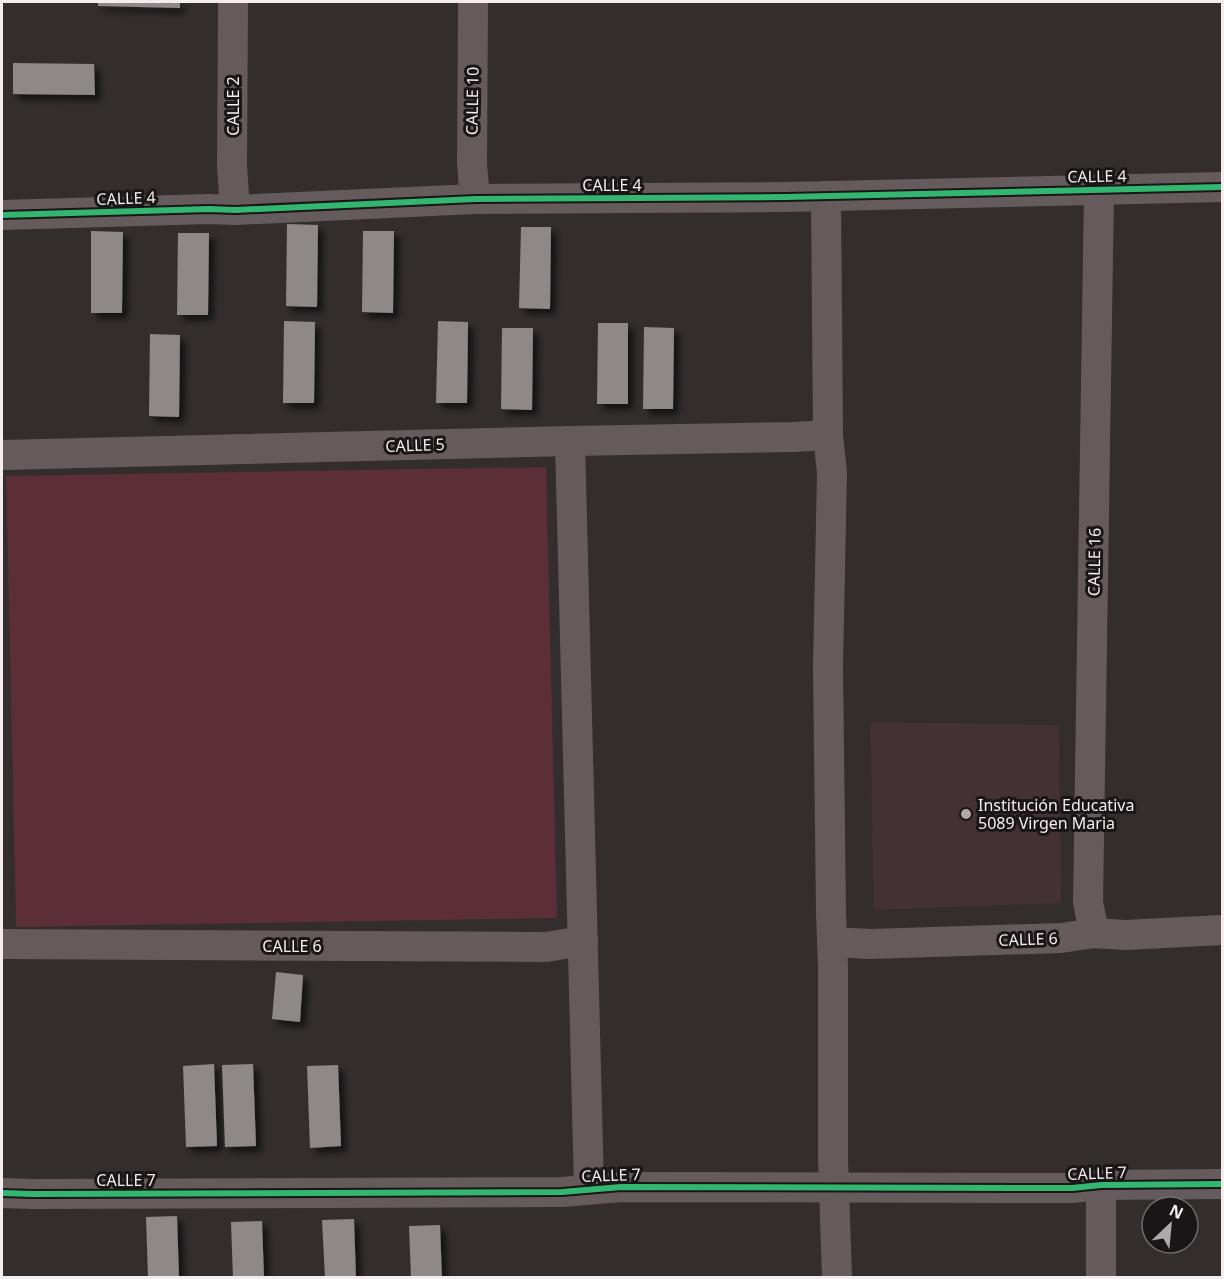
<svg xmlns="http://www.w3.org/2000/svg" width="1224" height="1279" font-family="'Noto Sans',sans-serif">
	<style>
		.built { fill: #433135 }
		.green { fill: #5c2e38 }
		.building { fill: #8e8889; filter: url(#shadow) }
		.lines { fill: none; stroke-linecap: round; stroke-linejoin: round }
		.minor { stroke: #655b5d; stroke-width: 30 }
		.cycleway-casing { stroke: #1a1516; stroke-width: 10 }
		.cycleway { stroke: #33b770; stroke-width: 6 }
		.poi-dot { fill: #b0a9aa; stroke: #1a1516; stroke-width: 2 }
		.labels { text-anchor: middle; stroke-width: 6; stroke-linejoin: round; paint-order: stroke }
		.street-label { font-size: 16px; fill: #f4eced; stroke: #1a1516 }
		.poi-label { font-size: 16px; fill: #f4eced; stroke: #1a1516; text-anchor: start }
	</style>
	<defs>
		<filter id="shadow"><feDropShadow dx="5.5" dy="5.5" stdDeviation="3" flood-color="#0009"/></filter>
	</defs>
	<rect width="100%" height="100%" fill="#332d2e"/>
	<polygon class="built" points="870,722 1059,725 1061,903 874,910"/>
	<polygon class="green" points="546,467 557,918 16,927 6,476"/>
	<g class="building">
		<polygon points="98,2 180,2 180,8 98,6"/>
		<polygon points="13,63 94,64 95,95 13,94"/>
		<polygon points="287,224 318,225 317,307 286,306"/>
		<polygon points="521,227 551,227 550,309 519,308"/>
		<polygon points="91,231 123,232 122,313 91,313"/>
		<polygon points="363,231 394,231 393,313 362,312"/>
		<polygon points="178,233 209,233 208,315 177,315"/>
		<polygon points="284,321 315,322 314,403 283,403"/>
		<polygon points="438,321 468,322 467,403 436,403"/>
		<polygon points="598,323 628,323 628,404 597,404"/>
		<polygon points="644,327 674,328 673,409 643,409"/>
		<polygon points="502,328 533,328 532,410 501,409"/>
		<polygon points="150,334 180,335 179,417 149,416"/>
		<polygon points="276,972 303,975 300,1022 272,1019"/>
		<polygon points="214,1064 217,1146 186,1147 183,1066"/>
		<polygon points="253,1064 256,1146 225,1147 222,1065"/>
		<polygon points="338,1065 341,1146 310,1148 307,1066"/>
		<polygon points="177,1216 179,1278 148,1278 146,1217"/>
		<polygon points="354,1219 356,1278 325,1278 322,1220"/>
		<polygon points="262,1221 264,1278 233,1278 231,1222"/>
		<polygon points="440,1225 442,1278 411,1278 409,1226"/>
	</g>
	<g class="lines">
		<g class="minor">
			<polyline points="233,2 232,166 235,210"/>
			<polyline points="473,2 472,164 475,199"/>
			<polyline points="826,196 828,435 832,473 828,667 831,913 833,968 833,1158 837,1278"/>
			<polyline points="2,215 209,209 235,210 475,199 786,197 1222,187"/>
			<polyline points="570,441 589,1188"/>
			<polyline points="2,455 570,441 793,437 828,435"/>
			<polyline points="1094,933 1088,902 1099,190"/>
			<polyline points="832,942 870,944 1061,938 1094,933 1125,935 1222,930"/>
			<polyline points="2,944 546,947 583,941"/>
			<polyline points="2,1193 33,1194 562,1192 621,1187 1072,1188 1101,1185 1222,1184"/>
			<polyline points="1101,1278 1101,1185"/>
		</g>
		<defs>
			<g id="cycleway">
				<polyline points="2,215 209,209 235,210 475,199 786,197 1222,187"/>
				<polyline points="2,1193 33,1194 562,1192 621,1187 1072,1188 1101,1185 1222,1184"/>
			</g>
		</defs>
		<use href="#cycleway" class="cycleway-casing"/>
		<use href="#cycleway" class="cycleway"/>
	</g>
	<circle class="poi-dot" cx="966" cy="814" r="6"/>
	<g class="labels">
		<g class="street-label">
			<text transform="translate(472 101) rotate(-89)" y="6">CALLE 10</text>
			<text transform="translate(233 106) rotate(-90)" y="6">CALLE 2</text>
			<text transform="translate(1097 176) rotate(-1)" y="6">CALLE 4</text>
			<text x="612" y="191">CALLE 4</text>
			<text transform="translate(126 198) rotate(-2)" y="6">CALLE 4</text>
			<text transform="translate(415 445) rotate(-2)" y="6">CALLE 5</text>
			<text transform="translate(1094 562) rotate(-89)" y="6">CALLE 16</text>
			<text transform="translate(1028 939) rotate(-2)" y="6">CALLE 6</text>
			<text x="292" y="952">CALLE 6</text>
			<text transform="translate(1097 1173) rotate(-2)" y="6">CALLE 7</text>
			<text transform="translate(611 1175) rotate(-2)" y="6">CALLE 7</text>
			<text x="126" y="1186">CALLE 7</text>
		</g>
		<g class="poi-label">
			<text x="978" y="811">Institución Educativa<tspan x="978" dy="18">5089 Virgen Maria</tspan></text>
		</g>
	</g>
	<rect width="1224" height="1279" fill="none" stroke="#f4eced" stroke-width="6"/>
	<g transform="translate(1170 1225) rotate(26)"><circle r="28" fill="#1a1516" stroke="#716b6c" stroke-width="1.5"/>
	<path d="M0-4.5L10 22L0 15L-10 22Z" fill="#b0a9aa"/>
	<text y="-9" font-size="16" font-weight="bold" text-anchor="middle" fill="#f4eced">N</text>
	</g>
</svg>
